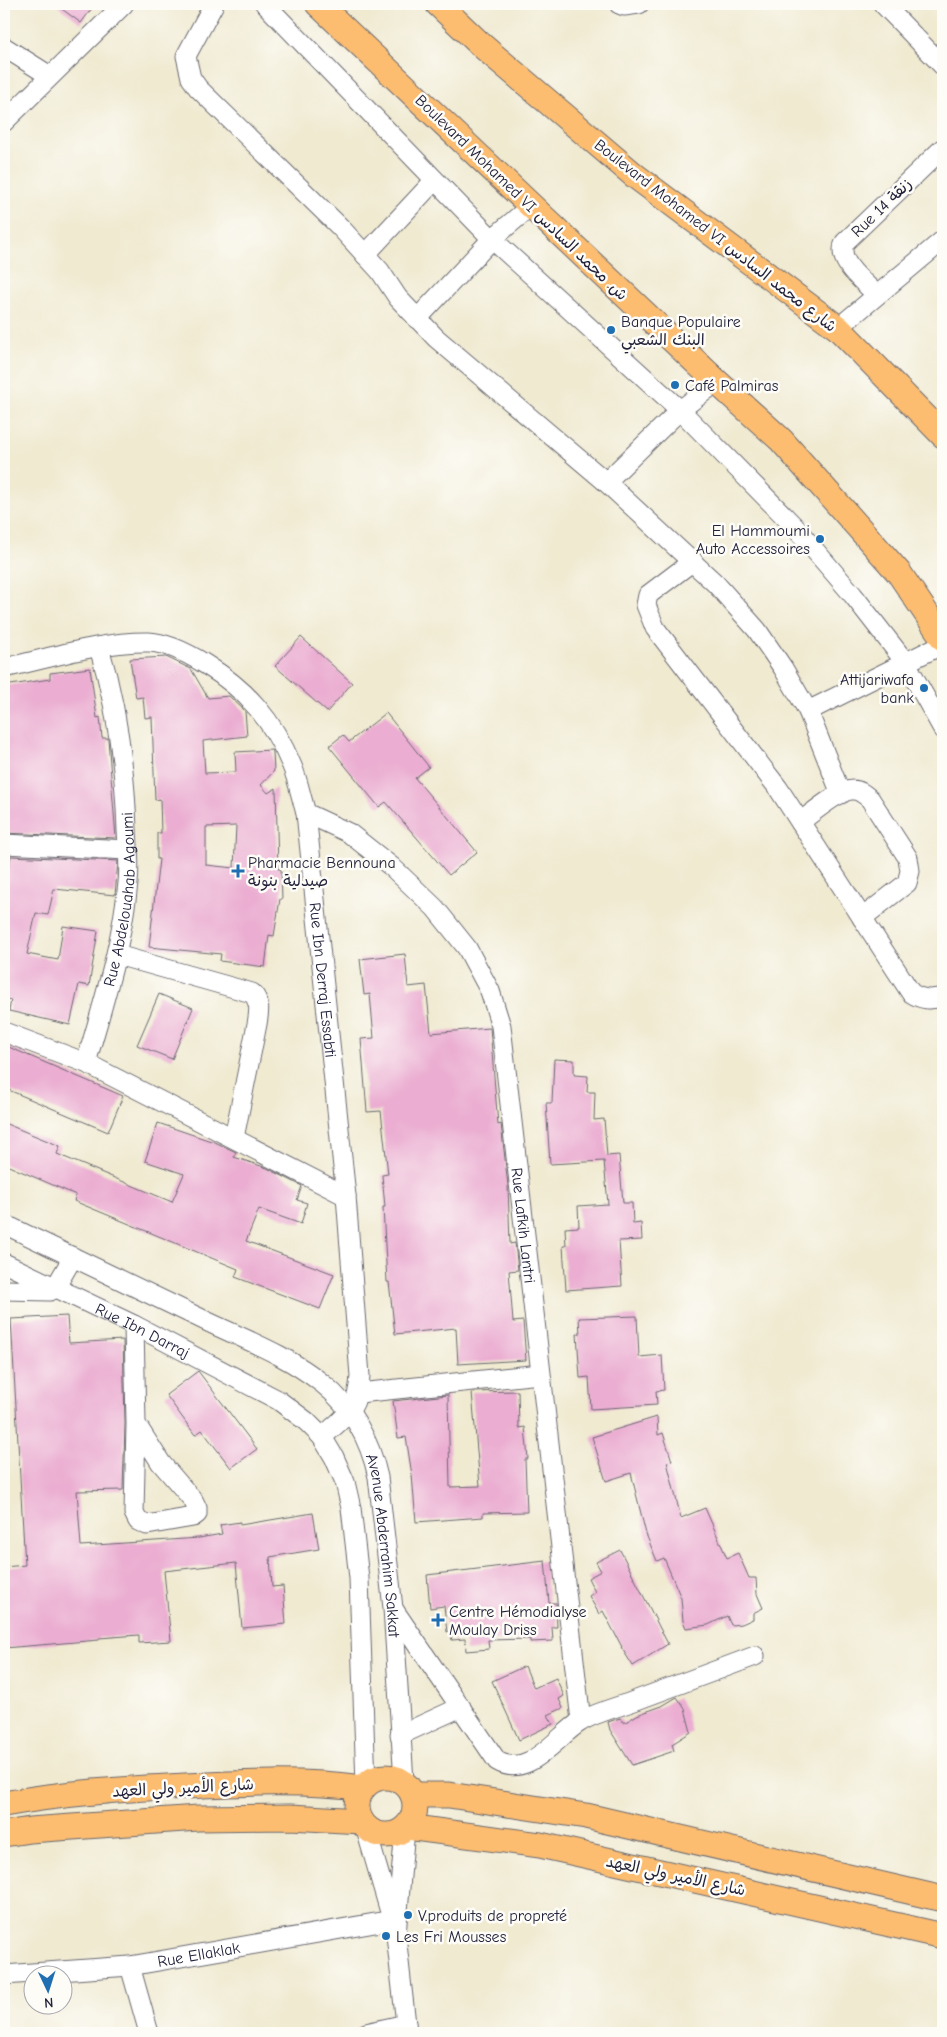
<svg xmlns="http://www.w3.org/2000/svg" width="947" height="2037" font-family="'Comic Neue','Playpen Sans Arabic',sans-serif">
	<style>
		.building { fill: #ebaed2; fill-rule: evenodd }
		.lines { fill: none; stroke-linecap: round; stroke-linejoin: round }
		.minor-casing { stroke: #6a6870; stroke-width: 21 }
		.major-casing { stroke: #6a6870; stroke-width: 27 }
		.minor { stroke: #fff; stroke-width: 19 }
		.major { stroke: #fcbd6f; stroke-width: 25 }
		.poi-dot { fill: #1f6fb2; stroke: #fdfcf7; stroke-width: 2 }
		.labels { text-anchor: middle; stroke-width: 5; stroke-linejoin: round; paint-order: stroke }
		.street-label { font-size: 16px; fill: #22223b; stroke: #fdfcf7 }
		.poi-label { font-size: 16px; fill: #22223b; stroke: #fdfcf7; text-anchor: start }
	</style>
	<rect width="100%" height="100%" fill="#fdfcf7"/>
	<filter id="ink" filterUnits="userSpaceOnUse"><feTurbulence type="fractalNoise" baseFrequency=".02" numOctaves="2"/><feDisplacementMap in="SourceGraphic" scale="10" xChannelSelector="R" yChannelSelector="G"/><feConvolveMatrix kernelMatrix="1 2 1 2 8 2 1 2 1" color-interpolation-filters="sRGB"/></filter>
	<filter id="wash" filterUnits="userSpaceOnUse"><feTurbulence type="fractalNoise" baseFrequency=".0096" numOctaves="4" result="noise"/><feDisplacementMap in="SourceGraphic" scale="20" xChannelSelector="R" yChannelSelector="G"/><feGaussianBlur stdDeviation="1.12" result="paint"/><feColorMatrix in="noise" values="0 0 0 0 0 0 0 0 0 0 0 0 0 0 0 0 0 1.4 0 .05"/><feComposite in="paint" operator="in"/></filter>
	<g filter="url(#wash)">
		<rect width="100%" height="100%" fill="#f0ead1"/>
		<g id="blocks">
			<g class="building">
				<polygon points="55,4 95,4 81,23"/>
				<polygon points="301,637 352,683 327,712 275,666"/>
				<path d="M166,657L191,669L208,698L229,696L245,711L247,736L203,741L205,773L236,772L235,752L272,750L273,752L274,771L261,785L268,793L276,788L278,869H281L282,899H280L274,936L269,935L265,967L220,961L221,954L149,947L159,859H157V833H161L160,799L155,800L152,717L145,718L143,697L136,698L130,659ZM236,826L234,868L206,865V827Z"/>
				<polygon points="90,668 97,718 100,717 102,738 108,738 108,739 116,838 4,833 4,686 50,679 50,673"/>
				<polygon points="386,713 429,767 415,778 477,852 449,875 386,802 379,807 329,746 343,735 349,742"/>
				<polygon points="11,856 118,861 115,895 54,889 48,915 36,913 27,954 58,960 63,926 98,931 89,986 79,984 70,1025 9,1011 11,1000 4,999 4,887"/>
				<polygon points="405,954 408,987 426,985 431,1033 490,1028 498,1125 501,1124 508,1186 510,1244 515,1243 518,1270 509,1271 513,1322 523,1321 526,1360 458,1364 456,1328 395,1334 389,1282 387,1282 383,1207 385,1207 382,1175 388,1174 381,1111 367,1112 361,1039 374,1038 370,994 364,995 360,959"/>
				<polygon points="159,994 193,1008 172,1059 137,1045"/>
				<polygon points="4,1045 123,1096 108,1132 4,1088"/>
				<polygon points="554,1059 574,1060 574,1075 588,1076 587,1092 595,1092 594,1120 604,1119 607,1156 619,1155 623,1203 632,1203 633,1224 641,1223 642,1240 619,1241 622,1286 566,1290 563,1246 566,1246 565,1228 579,1227 578,1206 608,1204 604,1161 550,1164 546,1103 552,1103"/>
				<polygon points="4,1123 60,1146 57,1154 172,1202 184,1174 145,1161 158,1123 217,1143 236,1152 234,1157 267,1168 302,1186 297,1200 307,1203 301,1224 259,1209 246,1241 334,1274 320,1309 235,1277 238,1269 74,1201 76,1195 4,1164"/>
				<polygon points="67,1316 69,1343 123,1340 125,1424 123,1490 77,1491 81,1546 199,1538 222,1534 220,1525 240,1522 240,1525 313,1513 319,1549 270,1557 272,1587 283,1586 286,1624 242,1628 236,1563 164,1571 171,1641 139,1643 139,1635 99,1638 99,1640 4,1648 4,1567 25,1565 11,1319"/>
				<polygon points="637,1316 639,1357 662,1355 664,1390 656,1391 657,1405 591,1409 589,1377 580,1378 577,1334 580,1334 579,1318"/>
				<polygon points="198,1371 257,1449 231,1468 202,1430 195,1435 166,1395"/>
				<polygon points="518,1391 519,1428 525,1427 528,1459 525,1459 527,1512 483,1513 483,1517 416,1522 412,1475 406,1437 398,1438 393,1401 448,1395 450,1487 480,1486 472,1392"/>
				<polygon points="657,1417 658,1435 663,1433 672,1461 667,1462 681,1518 705,1508 727,1558 738,1553 749,1578 756,1578 757,1594 763,1608 753,1613 753,1619 742,1624 731,1625 727,1616 708,1625 686,1628 683,1621 681,1598 664,1558 657,1561 646,1534 631,1473 606,1481 592,1437"/>
				<polygon points="620,1550 668,1644 633,1666 621,1647 622,1647 603,1611 599,1614 589,1596 595,1592 588,1578 601,1571 596,1562"/>
				<polygon points="545,1561 549,1603 556,1603 557,1627 552,1627 553,1641 530,1642 530,1639 488,1640 489,1649 466,1651 465,1639 452,1640 450,1631 447,1632 444,1606 430,1608 427,1575"/>
				<polygon points="525,1666 534,1688 556,1678 564,1696 559,1699 563,1708 548,1715 553,1724 519,1740 492,1681"/>
				<polygon points="677,1697 685,1709 691,1732 672,1744 674,1751 632,1765 610,1730 608,1722 620,1718 624,1723 637,1715 662,1706"/>
			</g>
		</g>
	</g>
	<g filter="url(#ink)">
		<use href="#blocks" fill-opacity="0" stroke="#6a6870" stroke-width="1"/>
		<g class="lines">
			<defs>
				<g id="minor">
					<polyline points="214,4 186,56 191,78 198,88 340,227 380,271 398,298 436,338 606,482 716,584 757,630 783,668 808,711 841,794"/>
					<polyline points="265,4 492,239 680,410 794,526 853,595 906,663 943,729"/>
					<polyline points="619,4 624,6 639,4"/>
					<polyline points="883,4 943,66"/>
					<polyline points="4,47 50,76"/>
					<polyline points="4,122 124,4"/>
					<polyline points="365,255 434,181"/>
					<path d="M876,294C864,282 835,261 845,242L943,148"/>
					<polyline points="417,319 492,239 531,206"/>
					<polyline points="838,328 943,240"/>
					<polyline points="606,482 680,410 717,382"/>
					<path d="M693,561L648,595L646,605L655,628L778,788L911,993C922,1000 930,1000 943,997"/>
					<path id="s1" d="M4,668C51,658 101,641 149,642C169,643 189,654 205,664C247,690 273,720 292,766C298,780 301,797 306,813L346,1196L360,1376C358,1410 346,1416 322,1437"/>
					<polyline points="808,711 943,644"/>
					<path id="s2" d="M306,813L349,833L392,867L435,908L467,948L490,991L501,1026L581,1721"/>
					<path d="M800,822C811,814 840,789 853,790C860,790 865,795 870,799L908,858L910,871L907,883L862,918"/>
					<polyline points="4,844 128,850"/>
					<path d="M117,955L252,993C261,1002 259,1012 257,1024L234,1138"/>
					<polyline points="4,1032 86,1063 346,1196"/>
					<path id="s3" d="M86,1063C103,1004 122,945 128,883C130,866 128,847 127,830C125,768 117,707 99,647"/>
					<path id="s4" d="M4,1224C71,1256 139,1289 206,1321C246,1340 289,1356 323,1384C352,1407 370,1441 378,1477L393,1608L404,1782"/>
					<path id="s5" d="M4,1263L134,1325L278,1400L306,1421L322,1437L334,1457L345,1482L351,1508L359,1578L366,1785"/>
					<polyline points="4,1290 50,1291 55,1288 73,1257"/>
					<polyline points="134,1325 136,1424 134,1513 138,1521 147,1525 193,1517 197,1514 197,1508 193,1500 161,1463 136,1424"/>
					<polyline points="359,1393 540,1374"/>
					<path d="M394,1610L497,1761C528,1780 557,1736 580,1722C594,1713 618,1707 634,1701C674,1686 715,1671 755,1656"/>
					<polyline points="400,1735 461,1707"/>
					<polyline points="365,1826 393,1922"/>
					<polyline points="405,1829 396,1935 407,2033"/>
					<polyline points="130,1966 149,2033"/>
					<path id="s6" d="M4,1975L130,1966L392,1920"/>
					<polyline points="366,2033 406,2024"/>
				</g>
				<g id="major">
					<polyline points="318,4 717,382 781,440 899,573 943,638"/>
					<polyline points="438,4 480,44 634,175 838,328 943,435"/>
					<circle cx="386" cy="1806" r="29"/>
					<polyline points="413,1795 449,1795 586,1816 943,1899"/>
					<path d="M4,1804C63,1793 124,1789 185,1786C244,1783 304,1780 363,1788"/>
					<polyline points="407,1827 540,1845 943,1936"/>
					<polyline points="4,1834 30,1830 198,1818 290,1817 361,1821"/>
				</g>
			</defs>
			<use href="#minor" class="minor-casing"/>
			<use href="#major" class="major-casing"/>
			<use href="#minor" class="minor"/>
			<use href="#major" class="major"/>
		</g>
	</g>
	<g class="poi-dot">
		<circle cx="611" cy="330" r="5"/>
		<circle cx="675" cy="385" r="5"/>
		<circle cx="820" cy="539" r="5"/>
		<circle cx="924" cy="688" r="5"/>
		<path d="M235.5 863.5h5v5h5v5h-5v5h-5v-5h-5v-5h5z"/>
		<path d="M435.5 1612.5h5v5h5v5h-5v5h-5v-5h-5v-5h5z"/>
		<circle cx="408" cy="1915" r="5"/>
		<circle cx="386" cy="1936" r="5"/>
	</g>
	<g class="labels">
		<g class="street-label">
			<text transform="translate(522 197) rotate(44)" y="6">Boulevard Mohamed VI ش. محمد السادس</text>
			<text transform="translate(881 207) rotate(-44)" y="6">Rue 14 زنقة</text>
			<text transform="translate(716 235) rotate(38)" y="6">Boulevard Mohamed VI شارع محمد السادس</text>
			<text dy="6" stroke="none"><textPath href="#s3" startOffset="168">Rue Abdelouahab Agoumi</textPath></text>
			<text dy="6" stroke="none"><textPath href="#s1" startOffset="562">Rue Ibn Derraj Essabti</textPath></text>
			<text dy="6" stroke="none"><textPath href="#s2" startOffset="499">Rue Lafkih Lantri</textPath></text>
			<text dy="6" stroke="none"><textPath href="#s5" startOffset="154">Rue Ibn Darraj</textPath></text>
			<text dy="6" stroke="none"><textPath href="#s4" startOffset="536">Avenue Abderrahim Sakkat</textPath></text>
			<text transform="translate(183 1787) rotate(-3)" y="6">شارع الأمير ولي العهد</text>
			<text transform="translate(676 1875) rotate(12)" y="6">شارع الأمير ولي العهد</text>
			<text dy="6" stroke="none"><textPath href="#s6" startOffset="196">Rue Ellaklak</textPath></text>
		</g>
		<g class="poi-label">
			<text x="621" y="327">Banque Populaire<tspan x="621" dy="18">البنك الشعبي</tspan></text>
			<text x="685" y="391">Café Palmiras</text>
			<text x="810" y="536" text-anchor="end">El Hammoumi<tspan x="810" dy="18">Auto Accessoires</tspan></text>
			<text x="914" y="685" text-anchor="end">Attijariwafa<tspan x="914" dy="18">bank</tspan></text>
			<text x="248" y="868">Pharmacie Bennouna<tspan x="248" dy="18">صيدلية بنونة</tspan></text>
			<text x="449" y="1617">Centre Hémodialyse<tspan x="449" dy="18">Moulay Driss</tspan></text>
			<text x="418" y="1921">V.produits de propreté</text>
			<text x="396" y="1942">Les Fri Mousses</text>
		</g>
	</g>
	<rect width="947" height="2037" fill="none" stroke="#fdfcf7" stroke-width="20"/>
	<g transform="translate(48 1990) rotate(176)"><circle r="24" fill="#fdfcf7" stroke="#a5a5ac"/>
	<path d="M0-4L9 19L0 12L-9 19Z" fill="#1f6fb2"/>
	<text y="-8" font-size="14" font-weight="bold" text-anchor="middle" fill="#22223b">N</text>
	</g>
</svg>
